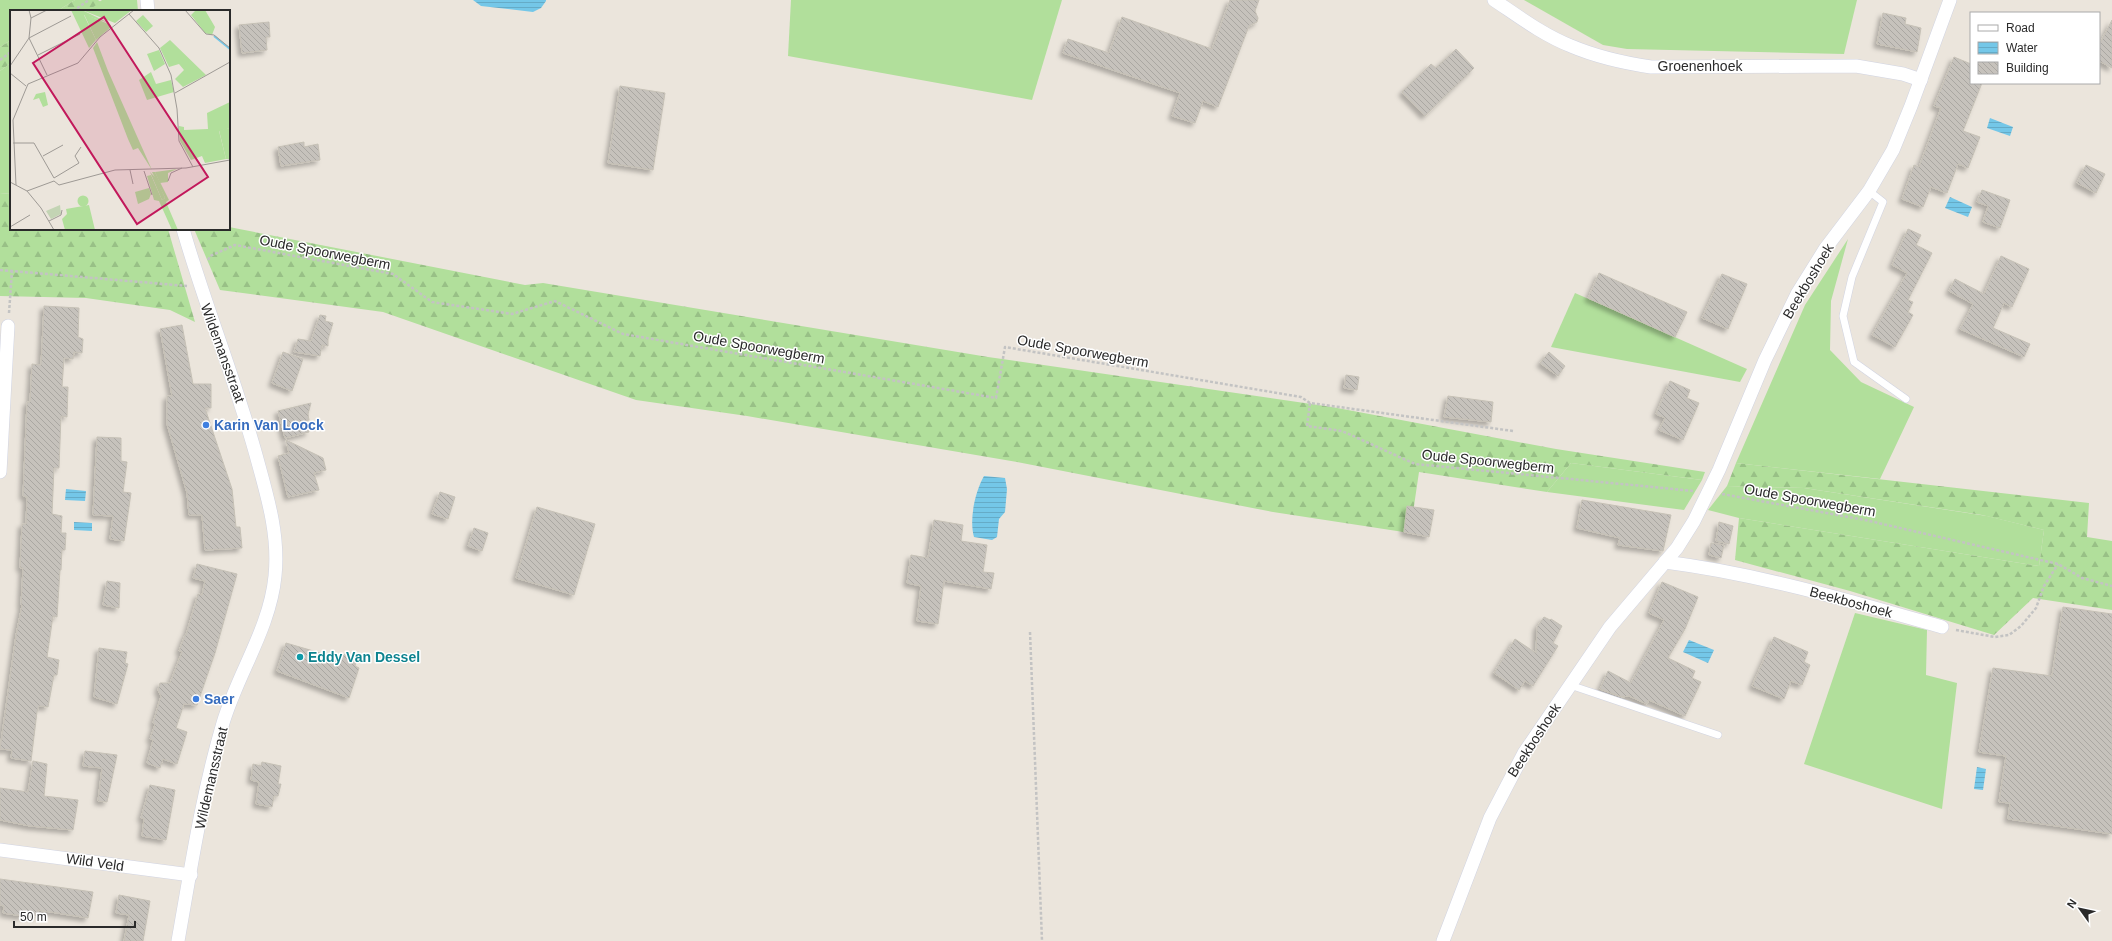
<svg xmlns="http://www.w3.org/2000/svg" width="2112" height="941" font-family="Arial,sans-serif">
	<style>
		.grass { fill: #b1df9b }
		.forest { fill: url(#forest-firs) }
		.water { fill: url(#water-rules) }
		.building { fill: url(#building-back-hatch); stroke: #c6c1b6; filter: url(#shadow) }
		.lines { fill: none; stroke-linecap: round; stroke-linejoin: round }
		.lane-casing { stroke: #d1d4e2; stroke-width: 8 }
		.street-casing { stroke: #d1d4e2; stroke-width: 14 }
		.path { stroke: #c3c3c3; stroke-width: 2.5; stroke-dasharray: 3 2; stroke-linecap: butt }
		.lane { stroke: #fff; stroke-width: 7 }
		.street { stroke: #fff; stroke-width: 13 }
		.shop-dot { fill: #3f7fe0; stroke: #fff; stroke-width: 1.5 }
		.culture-dot { fill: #0f9aa8; stroke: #fff; stroke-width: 1.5 }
		.labels { text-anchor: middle; stroke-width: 3; stroke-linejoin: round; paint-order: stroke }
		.street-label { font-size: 14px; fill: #2a2a2a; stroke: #fff }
		.shop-label { font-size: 14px; font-weight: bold; fill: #366cbe; stroke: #fff; text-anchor: start }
		.culture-label { font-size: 14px; font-weight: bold; fill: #0d838f; stroke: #fff; text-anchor: start }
		.inset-river { fill: none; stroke: #74c7e8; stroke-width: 2 }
		.inset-road { fill: none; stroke: #9e9a95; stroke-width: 1 }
		.view { fill: #c2185b; fill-opacity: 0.15; stroke: #c2185b; stroke-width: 2 }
		.inset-edge { fill: none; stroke: #2a2a2a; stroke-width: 2 }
	</style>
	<defs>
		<pattern id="forest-firs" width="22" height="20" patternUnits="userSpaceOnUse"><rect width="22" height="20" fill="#b1df9b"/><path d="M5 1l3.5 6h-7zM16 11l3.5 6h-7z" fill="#98c086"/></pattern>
		<pattern id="water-rules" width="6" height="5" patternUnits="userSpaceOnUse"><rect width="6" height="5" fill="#74c7e8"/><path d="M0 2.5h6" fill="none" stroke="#65abc7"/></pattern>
		<pattern id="building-back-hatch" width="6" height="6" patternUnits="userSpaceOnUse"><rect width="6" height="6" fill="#c6c2bc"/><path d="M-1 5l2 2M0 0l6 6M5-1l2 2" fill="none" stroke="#aaa7a2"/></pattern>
		<filter id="shadow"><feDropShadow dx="-3.5" dy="3.5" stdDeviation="2" flood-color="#0004"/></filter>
	</defs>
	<rect width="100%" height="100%" fill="#ebe5dc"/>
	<g class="grass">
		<polygon points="0,0 75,0 57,11 11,11 11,40 0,47"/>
		<polygon points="102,0 137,0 138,11 87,11"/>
		<polygon points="791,0 1062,0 1032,100 788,56"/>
		<polygon points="1524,0 1857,0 1844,54 1627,49 1603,45"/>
		<polygon points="11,63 11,194 0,193 0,71"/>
		<polygon points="1848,239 1831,301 1830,350 1861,382 1914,407 1880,479 1736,463 1805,305"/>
		<polygon points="1575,293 1747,369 1740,382 1551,347"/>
		<polygon points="1571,463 1702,480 1684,510 1547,492"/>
		<polygon points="1727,486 1804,488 1987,516 2044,530 2039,566 1739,518 1708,510"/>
		<polygon points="1855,613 1927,630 1926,675 1957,683 1942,809 1804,764"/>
	</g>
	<g class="forest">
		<polygon points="75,0 98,0 101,2 87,11 57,11"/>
		<polygon points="11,40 11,63 0,71 0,47"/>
		<polygon points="0,193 11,194 11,229 168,229 195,322 170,310 86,298 0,296"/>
		<polygon points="229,227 525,285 543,283 988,357 1332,407 1556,449 1705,472 1702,480 1571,463 1547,492 1419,472 1410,533 1273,512 1017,462 747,416 636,400 383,312 220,290 194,229 229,229"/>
		<polygon points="1736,463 2089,503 2087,537 2112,541 2112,610 2033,598 1994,635 1850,591 1735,560 1739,518 2039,566 2044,530 1982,515 1804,488 1727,486"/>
	</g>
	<g class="water">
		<polygon points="473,0 546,0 546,1 541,8 533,12 481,6"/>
		<polygon points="1990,118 2013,127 2010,136 1987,128"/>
		<polygon points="1950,197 1972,207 1968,217 1945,208"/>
		<path d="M984,476L1005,478L1007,489L1005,512L999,519L997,537L992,540L974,537C969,519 975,492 984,476Z"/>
		<polygon points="66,489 86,491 85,501 65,500"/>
		<polygon points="74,522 92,523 92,531 74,530"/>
		<polygon points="1689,640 1714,650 1708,663 1683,652"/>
		<polygon points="1977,767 1986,769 1983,790 1974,789"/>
	</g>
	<g class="building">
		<polygon points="1230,0 1259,0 1255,11 1258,18 1257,22 1249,26 1218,107 1203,101 1195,123 1172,116 1180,93 1063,53 1068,39 1109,53 1122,17 1212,49"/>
		<polygon points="1883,13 1906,18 1905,24 1921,28 1917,52 1877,44"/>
		<polygon points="2112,20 2112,68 2099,61 2099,45"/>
		<polygon points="269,22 270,37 266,37 267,50 242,53 239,25"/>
		<polygon points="1456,49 1474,68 1425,116 1402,92 1431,64 1436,68"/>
		<polygon points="1954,57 1971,64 1971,83 1982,83 1963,131 1980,137 1968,168 1958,164 1947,193 1931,187 1923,207 1902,199 1914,165 1919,167 1941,108 1934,106"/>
		<polygon points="620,86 665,93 653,170 608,163"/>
		<polygon points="304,142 304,147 318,144 320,160 281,166 278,147"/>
		<polygon points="2086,165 2105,174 2096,193 2077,183"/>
		<polygon points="1982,190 2010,200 2000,228 1983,222 1988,206 1977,202"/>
		<polygon points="1908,229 1921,235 1916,245 1932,253 1908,300 1913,302 1908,312 1913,315 1895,347 1872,335 1907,273 1892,265"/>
		<polygon points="2001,256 2029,269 2012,307 2004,303 1993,328 2030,344 2024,357 1960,329 1973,304 1949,291 1955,279 1984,294"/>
		<polygon points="1599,273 1687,312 1675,337 1588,298"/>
		<polygon points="1722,274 1747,284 1728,329 1702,318"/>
		<polygon points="44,306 79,308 78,337 83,339 82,353 74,352 73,359 64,358 62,387 68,387 67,417 61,416 59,468 54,468 52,514 62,516 61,533 66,533 65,550 62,550 61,570 60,570 57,617 53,616 47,657 59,660 57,675 54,675 48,707 39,706 37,712 31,761 11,758 12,750 0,749 16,635 22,605 21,605 23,568 20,568 22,524 26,524 27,497 23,496 27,402 30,402 32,364 41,365"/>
		<polygon points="320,315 326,316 325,321 333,323 328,339 328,346 322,345 320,356 294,352 298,339 311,341"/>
		<polygon points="182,325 193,384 211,384 211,408 205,408 232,489 236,527 240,527 242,548 205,550 202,515 189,515 187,493 167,424 167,396 172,396 160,329"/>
		<polygon points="283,352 303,359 292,391 272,383"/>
		<polygon points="1549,352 1565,366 1558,376 1540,363"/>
		<polygon points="1346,375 1359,377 1357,390 1344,388"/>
		<polygon points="1670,381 1690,390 1687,398 1699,403 1683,440 1659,430 1665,418 1656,414"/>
		<polygon points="1448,396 1493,402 1491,422 1444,417"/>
		<polygon points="311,403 308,414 309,420 305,421 309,432 285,438 278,411"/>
		<polygon points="97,437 121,438 121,461 127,462 123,492 131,493 124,541 110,539 113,516 93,515"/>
		<polygon points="286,440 323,458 326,470 314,473 319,490 288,497 278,456 289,453"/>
		<polygon points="440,492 455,497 448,519 432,514"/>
		<polygon points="1582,500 1671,515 1663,551 1618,545 1620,538 1577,528"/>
		<polygon points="1407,506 1434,510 1429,537 1404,532"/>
		<polygon points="537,507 595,524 574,595 516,578"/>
		<polygon points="934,520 963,525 961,541 987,545 983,572 994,573 991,589 944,581 938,624 917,621 921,586 907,583 911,555 928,558"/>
		<polygon points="1719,522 1733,526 1729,544 1716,541"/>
		<polygon points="474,528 488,533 482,551 468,546"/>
		<polygon points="1711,543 1724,545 1721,558 1709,555"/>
		<polygon points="197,564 237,574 215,653 197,705 184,704 176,728 187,732 177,764 163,759 160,768 147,763 153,740 150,739 155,724 153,723 161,696 158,690 160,683 170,683 182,652 179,651 185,635 186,635 198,594 202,595 205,581 193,578"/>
		<polygon points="107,581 120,583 119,608 103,605"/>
		<polygon points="1662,582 1698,597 1685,629 1668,658 1695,671 1692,678 1701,682 1685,716 1649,700 1647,704 1629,696 1622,697 1600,689 1608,671 1631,683 1664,620 1649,613"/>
		<polygon points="2063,607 2112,614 2112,834 2008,819 2010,803 1999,802 2006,756 1979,752 1993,668 2052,676"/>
		<polygon points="1544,617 1550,620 1551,619 1562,626 1553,643 1558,646 1533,686 1525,681 1519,690 1494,673 1515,639 1536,653 1537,627"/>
		<polygon points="1774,637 1808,652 1804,662 1810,665 1802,685 1791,681 1784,699 1752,686"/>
		<polygon points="286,643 341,659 343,654 357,658 355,666 359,668 349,698 277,671"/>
		<polygon points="99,648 127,652 125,663 128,664 117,704 94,697"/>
		<polygon points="85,751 117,755 107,802 98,801 102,768 83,766"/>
		<polygon points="33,761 47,764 44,796 78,800 73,830 30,826 0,820 0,788 28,792"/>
		<polygon points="262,762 281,766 278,784 281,784 278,796 274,796 272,807 256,804 259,782 251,780 253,764 261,766"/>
		<polygon points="150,785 175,790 166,840 142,836 144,819 141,818"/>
		<polygon points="0,879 93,892 88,918 38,910 37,916 23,914 22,916 3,913 4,906 0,905"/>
		<polygon points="119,895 150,901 143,941 124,941 129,915 116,913"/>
	</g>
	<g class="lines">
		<defs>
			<g id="lane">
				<polyline points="1869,191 1883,202 1852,277 1843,316 1854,362 1906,399"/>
				<polyline points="1570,685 1718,735"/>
			</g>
			<g id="street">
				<polyline points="147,0 148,11"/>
				<path d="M1494,0C1518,16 1543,35 1571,46C1597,57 1624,63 1651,67L1856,66L1903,74L1921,80"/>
				<polyline points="0,472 8,326"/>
				<path d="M1665,562C1759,574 1851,601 1942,627"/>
				<polyline points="0,850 191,875"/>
				<path d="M178,941C191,868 202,794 223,723C238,673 270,628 275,576C279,538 269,502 259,466C238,386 206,309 183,229"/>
				<polyline points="1443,941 1490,818 1524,753 1610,627 1677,548 1694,521 1719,470 1765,360 1797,294 1825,249 1869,191 1893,150 1911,106 1950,0"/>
			</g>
		</defs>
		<use href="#lane" class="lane-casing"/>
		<use href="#street" class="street-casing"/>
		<g class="path">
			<polyline points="73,11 89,0"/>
			<polyline points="0,60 11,52"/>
			<polyline points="208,260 210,256 235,245 393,274 432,302 512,314 555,301 623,334 996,398 1005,347 1301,397 1310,403 1513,431"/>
			<polyline points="0,270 187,286"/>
			<polyline points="9,313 12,271"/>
			<polyline points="1310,403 1307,426 1342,431 1415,464 1694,491"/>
			<polyline points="1722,494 1865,520 2058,564 2082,578 2112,586"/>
			<polyline points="1956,630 1995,637 2009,635 2021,626 2036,608 2044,586 2058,564"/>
			<polyline points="1030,632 1042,941"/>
		</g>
		<use href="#lane" class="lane"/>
		<use href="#street" class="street"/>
	</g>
	<g class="shop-dot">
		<circle cx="206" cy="425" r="4"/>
		<circle cx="196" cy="699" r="4"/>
	</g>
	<circle class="culture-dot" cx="300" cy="657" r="4"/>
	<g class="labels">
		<g class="street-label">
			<text x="1700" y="71">Groenenhoek</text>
			<text transform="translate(325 252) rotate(11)" y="5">Oude Spoorwegberm</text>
			<text transform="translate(1808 281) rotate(-59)" y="5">Beekboshoek</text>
			<text transform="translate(759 347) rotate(10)" y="5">Oude Spoorwegberm</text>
			<text transform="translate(1083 351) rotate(10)" y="5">Oude Spoorwegberm</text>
			<text transform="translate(223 353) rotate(70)" y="5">Wildemansstraat</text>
			<text transform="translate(1488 461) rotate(6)" y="5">Oude Spoorwegberm</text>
			<text transform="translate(1810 500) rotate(10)" y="5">Oude Spoorwegberm</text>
			<text transform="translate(1851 602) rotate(15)" y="5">Beekboshoek</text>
			<text transform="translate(1534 740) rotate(-57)" y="5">Beekboshoek</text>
			<text transform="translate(211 778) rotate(-77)" y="5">Wildemansstraat</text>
			<text transform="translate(95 862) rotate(8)" y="5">Wild Veld</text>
		</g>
		<g class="shop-label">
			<text x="214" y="430">Karin Van Loock</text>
			<text x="204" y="704">Saer</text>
		</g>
		<g class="culture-label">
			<text x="308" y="662">Eddy Van Dessel</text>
		</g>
	</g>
	<g transform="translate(10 10)">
		<rect width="220" height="220" fill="#ebe5dc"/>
		<path d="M72,0H122L105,13ZM186,0H195L205,17L202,25L195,23L181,5ZM74,4L101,15V17L86,30ZM133,5L143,16L136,22L126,11ZM160,30L196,65L173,77L165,69L174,60L169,54L159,57L150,38ZM149,40L155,54L144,61L137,44ZM141,62L146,74L161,70L164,82L137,90L129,70ZM35,82L38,95L33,97L29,88L23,90L26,84ZM220,92V118L209,121L216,149L195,153L192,146L181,150L170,131L169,116L174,117V120L198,119L197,103ZM167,159L158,163V172L150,173L145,162ZM140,162L146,168L155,188L152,190ZM139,178L141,184L139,189L128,194L125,182ZM79,195L85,220H55L52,209L57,204L56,199Z" fill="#b1df9b"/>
		<path d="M61,0H72L99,13L74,5L86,30L79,38ZM87,32L98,61L142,160L128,138L123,140L118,129L83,38ZM220,118V149H216L209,120ZM142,162H145L159,190L156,192L168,220H162L149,191L144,190L137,166L141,165L152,190L155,188Z" fill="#b1df9b"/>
		<path d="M50,195L51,204L41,209L36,201Z" fill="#c3d4b4"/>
		<path d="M67.5 191a5.5 5.5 0 1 1 11 0a5.5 5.5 0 1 1-11 0Z" fill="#b1df9b"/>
		<path class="inset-river" d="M204,26L220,39"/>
		<path class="inset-road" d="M175,0L196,24L204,25L220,38M119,4L149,38L161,65L167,99L169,131L183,157M21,8L37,0M28,45L70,24M0,56L19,28L21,8L19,0M0,63L16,76M37,65L19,28L61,6M165,83L220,52M3,133H24L44,168M33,146L53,135M120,160L123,174M134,161L142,185M44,168L69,153L65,146L71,137M158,171L161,163L172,158M0,172L17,181L31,198L44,220M6,175L3,110L18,74L68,53L90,27L124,0M17,181L44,171L49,175L105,160L176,158L220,150M39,211L51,205L52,200M0,217L20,205"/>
		<path class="view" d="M94,7L198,167L127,214L23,53Z"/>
		<rect width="220" height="220" class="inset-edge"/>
	</g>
	<rect x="1970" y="12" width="130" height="72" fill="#ffffff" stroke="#aaaaaa"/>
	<rect x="1978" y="25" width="20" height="6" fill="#ffffff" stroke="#aaaaaa"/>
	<text x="2006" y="32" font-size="12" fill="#2a2a2a">Road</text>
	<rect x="1978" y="42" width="20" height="12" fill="url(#water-rules)" stroke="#aaaaaa"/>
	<text x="2006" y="52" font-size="12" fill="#2a2a2a">Water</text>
	<rect x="1978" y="62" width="20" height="12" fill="url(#building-back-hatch)" stroke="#aaaaaa"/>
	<text x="2006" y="72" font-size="12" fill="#2a2a2a">Building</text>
	<g transform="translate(2080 909) rotate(303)" stroke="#ffffff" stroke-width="3" paint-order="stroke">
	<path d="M0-3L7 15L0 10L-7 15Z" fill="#2a2a2a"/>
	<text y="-6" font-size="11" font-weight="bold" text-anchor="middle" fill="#2a2a2a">N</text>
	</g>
	<path d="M14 921v6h121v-6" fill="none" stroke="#2a2a2a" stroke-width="2"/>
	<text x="20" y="921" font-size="12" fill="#2a2a2a" stroke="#ffffff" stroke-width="3" paint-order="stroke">50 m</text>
</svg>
